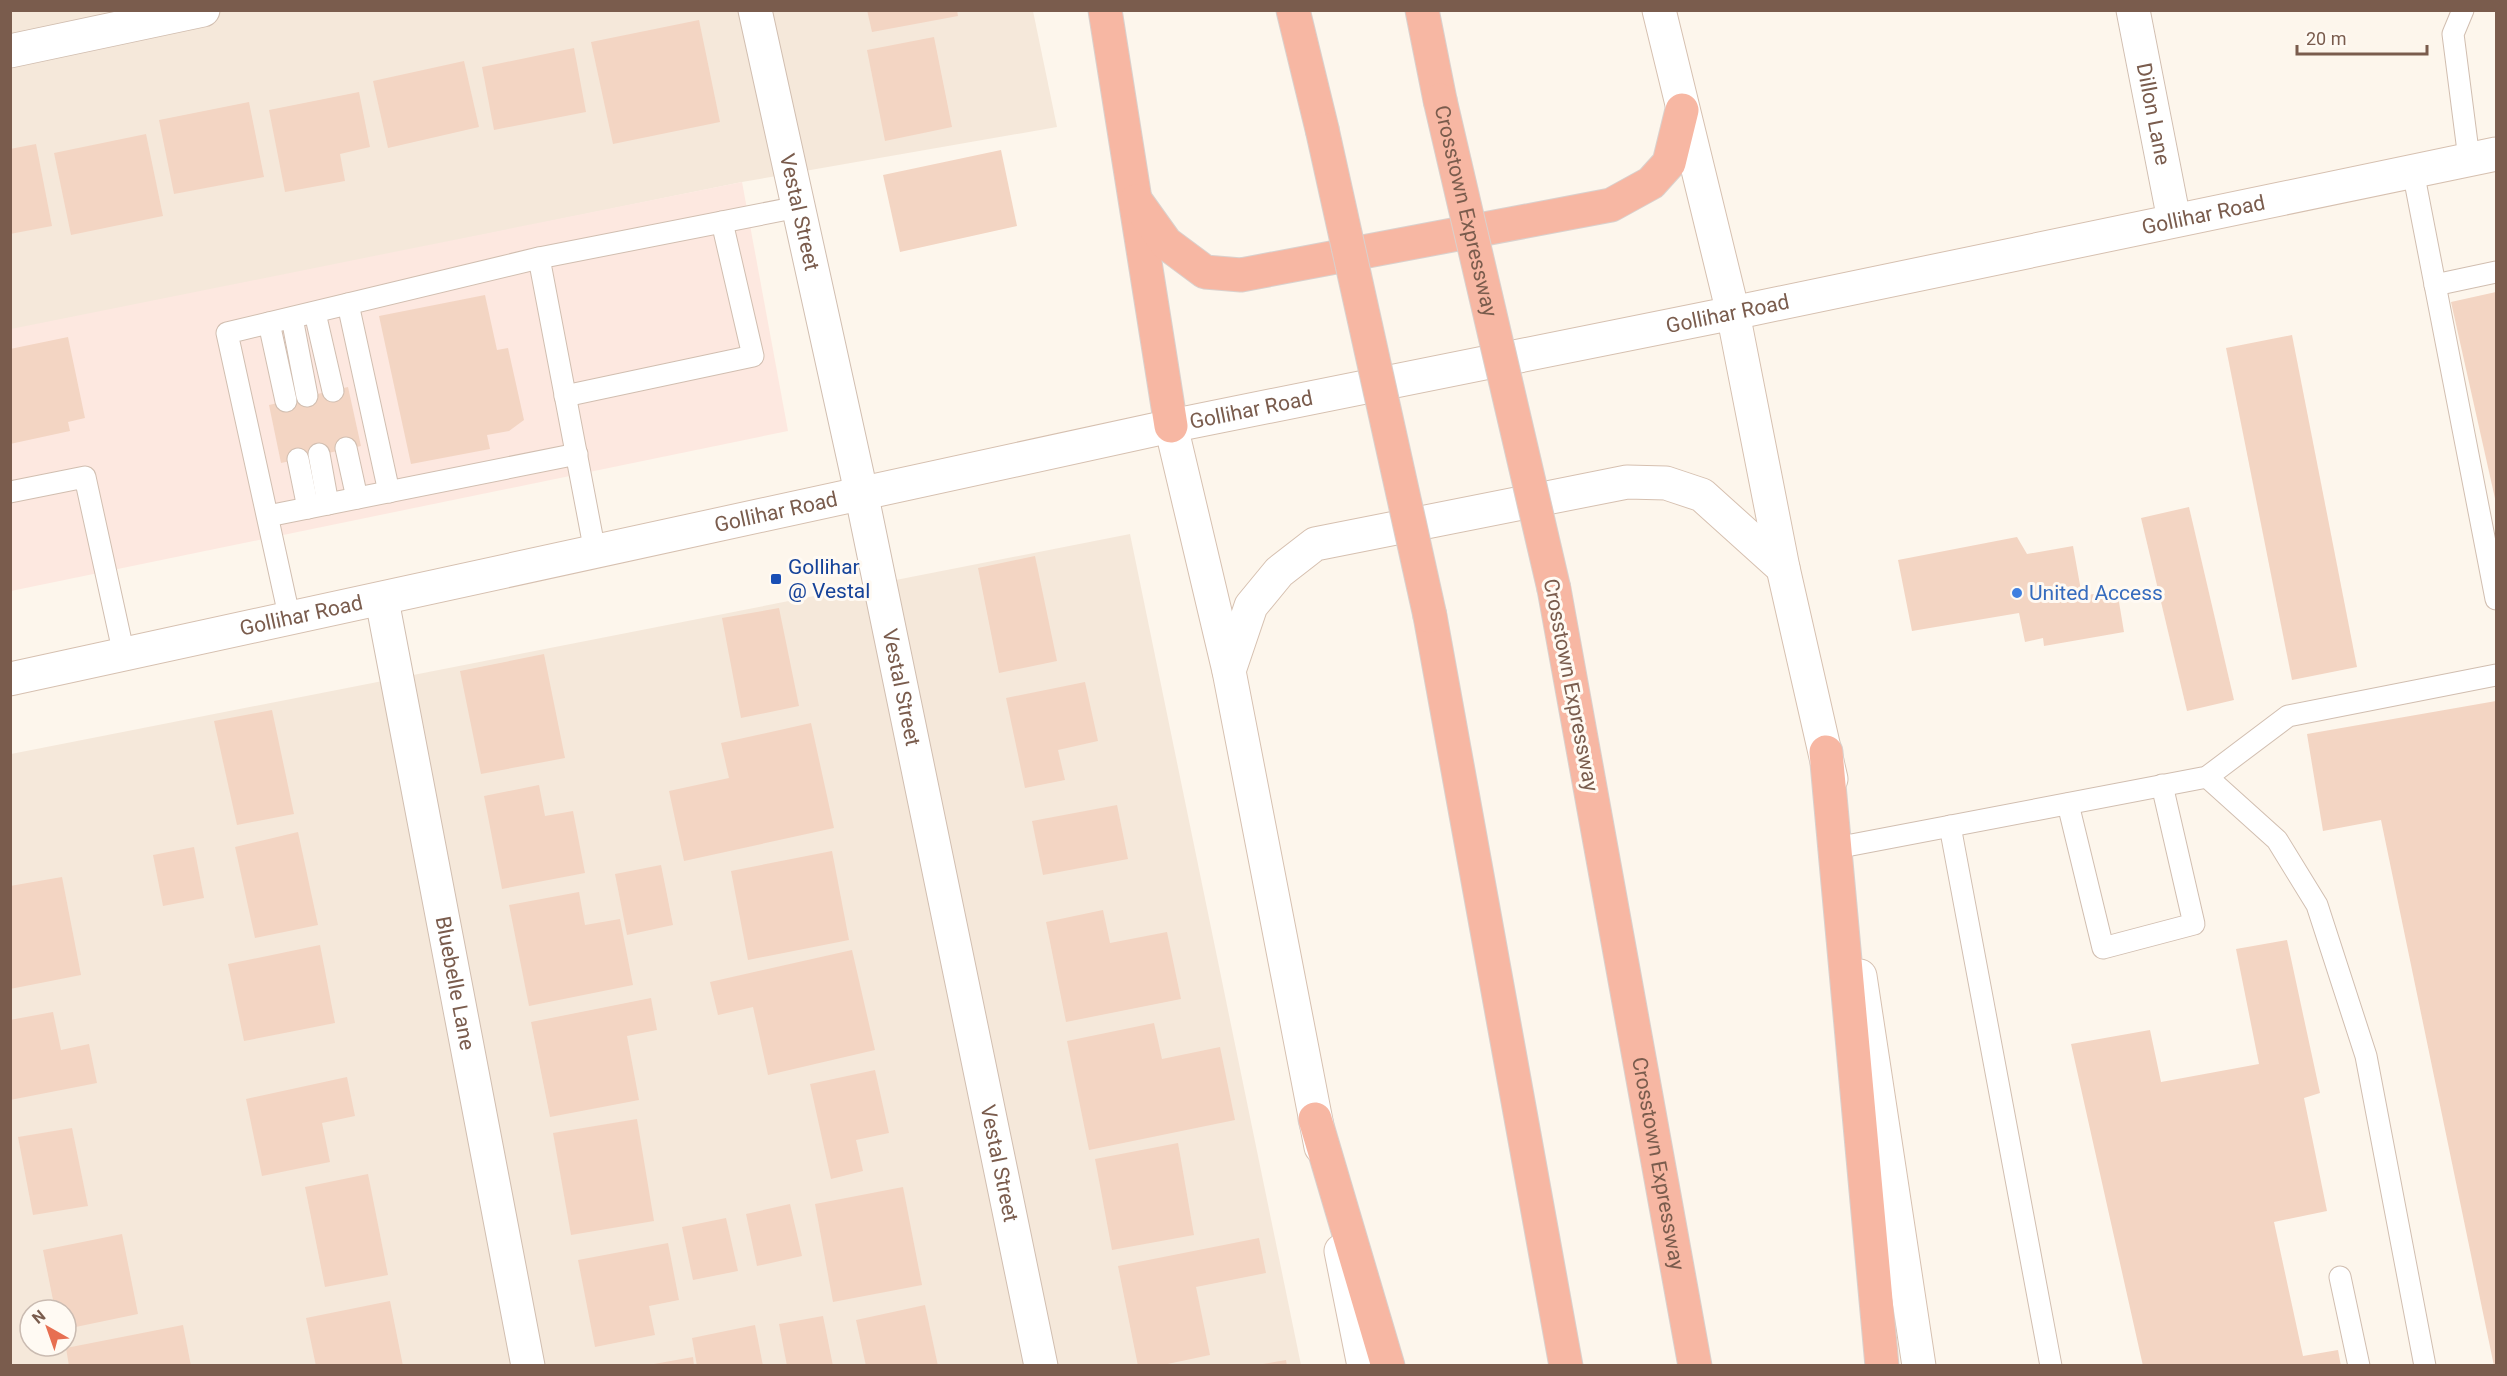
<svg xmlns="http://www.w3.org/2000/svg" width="2507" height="1376" font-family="Roboto,sans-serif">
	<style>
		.residential { fill: #f5e8da; fill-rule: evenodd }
		.commercial { fill: #fde8e0 }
		.building { fill: #f3d5c3 }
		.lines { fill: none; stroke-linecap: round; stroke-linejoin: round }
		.lane-casing { stroke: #d1beb0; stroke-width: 23 }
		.street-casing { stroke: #d1beb0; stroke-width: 35 }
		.secondary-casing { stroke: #d6c0b0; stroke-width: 35 }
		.highway-casing { stroke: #dad1cd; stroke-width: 35 }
		.lane { stroke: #fff; stroke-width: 21 }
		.street { stroke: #fff; stroke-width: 33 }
		.secondary { stroke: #fff; stroke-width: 33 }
		.highway { stroke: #f7b7a3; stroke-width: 33 }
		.highway-bridge-casing { stroke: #dad1cd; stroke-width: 35; stroke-linecap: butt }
		.highway-bridge { stroke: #f7b7a3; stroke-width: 33 }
		.transit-dot { fill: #1a4fb4; stroke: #fffaf3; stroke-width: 2 }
		.shop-dot { fill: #3f7fe0; stroke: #fffaf3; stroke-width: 2 }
		.labels { text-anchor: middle; stroke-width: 6; stroke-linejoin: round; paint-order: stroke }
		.street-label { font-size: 21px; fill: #7a5c4d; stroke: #fffaf3 }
		.transit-label { font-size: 21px; fill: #164399; stroke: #fffaf3; text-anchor: start }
		.shop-label { font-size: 21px; fill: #366cbe; stroke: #fffaf3; text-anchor: start }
	</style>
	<rect width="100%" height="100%" fill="#fdf6ec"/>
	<g class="residential">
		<polygon points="11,11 1033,11 1057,127 742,182 11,331"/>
		<path d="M1130,534L1301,1365L11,1366V754ZM30,1310H66V1346H30Z"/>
	</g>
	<polygon class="commercial" points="742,182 788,431 11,591 11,329"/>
	<g class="building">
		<polygon points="867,10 957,10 958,16 872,32"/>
		<polygon points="699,20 720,122 613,144 591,42"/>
		<polygon points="934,37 952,127 885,141 867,50"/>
		<polygon points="574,48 586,112 494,130 482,67"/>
		<polygon points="464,61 479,127 388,148 373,81"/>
		<polygon points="359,92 370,147 340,154 345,181 285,192 269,110"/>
		<polygon points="249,102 264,177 174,194 159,120"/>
		<polygon points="146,134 163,216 71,235 54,153"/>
		<polygon points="36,144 52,226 10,234 10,149"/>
		<polygon points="1001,150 1017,226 900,252 883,175"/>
		<polygon points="2496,292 2496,503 2451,302"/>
		<polygon points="485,295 497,350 508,348 524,420 509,431 487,435 490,449 411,464 379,316"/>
		<polygon points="2292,335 2357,667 2292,680 2226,348"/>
		<polygon points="68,337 85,418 68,422 70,431 10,444 10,349"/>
		<polygon points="348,387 361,446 281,463 269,405"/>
		<polygon points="2189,507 2234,700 2187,711 2141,518"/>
		<polygon points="2017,537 2027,554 2073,546 2082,596 2117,590 2124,632 2044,646 2043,638 2025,642 2019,613 1912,631 1898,560"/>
		<polygon points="1035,556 1057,661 999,673 978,568"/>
		<polygon points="779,608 799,706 741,718 722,618"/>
		<polygon points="544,654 565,758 481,774 460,671"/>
		<polygon points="1085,682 1098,741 1058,750 1065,780 1025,788 1006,698"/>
		<polygon points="2496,701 2496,1366 2494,1366 2381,820 2323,831 2307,734"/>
		<polygon points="272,710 294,814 237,825 214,721"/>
		<polygon points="811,723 834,828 684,861 669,791 729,778 721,743"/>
		<polygon points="539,785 545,816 573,811 585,873 502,889 484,796"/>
		<polygon points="1117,805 1128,859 1043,875 1032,821"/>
		<polygon points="298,832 318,925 255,938 235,847"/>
		<polygon points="194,847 204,898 163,906 153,855"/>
		<polygon points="832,851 849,940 748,960 731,871"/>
		<polygon points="661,865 673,925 627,935 615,874"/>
		<polygon points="62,877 81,975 10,989 10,886"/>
		<polygon points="579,892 585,925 620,919 633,985 529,1006 509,905"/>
		<polygon points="1103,910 1110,943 1167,932 1181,999 1066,1022 1046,922"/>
		<polygon points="2287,940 2320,1093 2304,1098 2327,1211 2274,1222 2303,1356 2338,1350 2341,1366 2143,1366 2071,1044 2150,1030 2161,1082 2259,1064 2236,949"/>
		<polygon points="320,945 335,1023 244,1041 228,964"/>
		<polygon points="852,950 875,1050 768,1075 753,1007 718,1015 710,982"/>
		<polygon points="651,998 657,1030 627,1036 639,1100 550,1117 531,1022"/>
		<polygon points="53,1012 61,1050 89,1044 97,1083 10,1100 10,1020"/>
		<polygon points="1154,1023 1162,1059 1220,1047 1235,1120 1089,1150 1067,1041"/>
		<polygon points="875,1070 889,1133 856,1140 863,1171 831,1179 810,1084"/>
		<polygon points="347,1077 355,1116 322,1123 330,1162 262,1176 246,1099"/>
		<polygon points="637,1119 654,1221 571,1235 553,1133"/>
		<polygon points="72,1128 88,1206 33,1215 18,1137"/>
		<polygon points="1178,1143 1194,1235 1112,1250 1095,1159"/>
		<polygon points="368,1174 388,1275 325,1287 305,1187"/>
		<polygon points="903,1187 922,1285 833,1302 815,1204"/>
		<polygon points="790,1204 802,1256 757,1266 746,1214"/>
		<polygon points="726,1218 738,1271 693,1280 682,1227"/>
		<polygon points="122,1234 138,1314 66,1329 66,1310 55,1310 43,1250"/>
		<polygon points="1259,1238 1266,1273 1196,1287 1210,1355 1158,1366 1138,1366 1118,1266"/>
		<polygon points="668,1243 679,1300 649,1306 655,1335 595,1347 578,1260"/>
		<polygon points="390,1301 403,1366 316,1366 306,1318"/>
		<polygon points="925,1305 938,1366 866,1366 856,1320"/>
		<polygon points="823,1316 833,1366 787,1366 779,1324"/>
		<polygon points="183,1325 191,1366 69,1366 66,1348"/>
		<polygon points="755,1325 763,1366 697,1366 692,1338"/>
		<polygon points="693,1357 694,1366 654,1366 654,1364"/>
		<polygon points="1286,1360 1287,1366 1263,1366 1263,1364"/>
	</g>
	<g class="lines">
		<defs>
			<g id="lane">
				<polyline points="2463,10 2453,34 2469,159"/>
				<polyline points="2413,171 2496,599"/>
				<polyline points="2435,285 2496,272"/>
				<polyline points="348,304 389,492"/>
				<polyline points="315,313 333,391"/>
				<polyline points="292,318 307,396"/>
				<polyline points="269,323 286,401"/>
				<polyline points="565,396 753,356 722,222"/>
				<polyline points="346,448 357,498"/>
				<polyline points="319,454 328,504"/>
				<polyline points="298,459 308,508"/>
				<polyline points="10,492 85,477 124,655"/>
				<polyline points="268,516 577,454"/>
				<polyline points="595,552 539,258 798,207"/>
				<polyline points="290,620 227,333 539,258"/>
				<polyline points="2207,777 2277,840 2317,905 2366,1056 2425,1366"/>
				<polyline points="2068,804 2103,948 2194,924 2162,785"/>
				<polyline points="1950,826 2051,1366"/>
				<polyline points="1841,847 2207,777 2288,716 2496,675"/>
				<polyline points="2340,1277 2359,1366"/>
			</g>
			<g id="street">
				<path id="s1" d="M755,10L861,492L1041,1366"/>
				<path id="s2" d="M2133,10L2174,220"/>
				<polyline points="10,51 203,10"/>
				<path id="s3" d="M382,600L528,1366"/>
			</g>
			<g id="secondary">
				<polyline points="1659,10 1733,313 1783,568 1831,779"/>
				<polyline points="1171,426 1229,671 1321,1147"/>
				<polyline points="1229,671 1251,606 1279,572 1315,544 1627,482 1666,483 1702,495 1783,568"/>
				<path id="s4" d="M10,679L1171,426L1733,313L2496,154"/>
				<polyline points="1860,976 1919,1366"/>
				<polyline points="1341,1251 1364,1366"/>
			</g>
			<g id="highway">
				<polyline points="1105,10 1171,426"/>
				<polyline points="1293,10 1322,129"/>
				<polyline points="1422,10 1440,100"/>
				<polyline points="1136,201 1166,243 1205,272 1241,275 1611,205 1651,183 1669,163 1682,110"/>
				<path id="s5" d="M1554,589L1695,1366"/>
				<polyline points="1430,616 1566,1366"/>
				<polyline points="1826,752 1882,1366"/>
				<polyline points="1315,1119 1388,1366"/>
			</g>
		</defs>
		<use href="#lane" class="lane-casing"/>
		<use href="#street" class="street-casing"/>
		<use href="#secondary" class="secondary-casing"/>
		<use href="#highway" class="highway-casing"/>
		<use href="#lane" class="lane"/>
		<use href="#street" class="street"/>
		<use href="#secondary" class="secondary"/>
		<use href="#highway" class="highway"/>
		<defs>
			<g id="highway-bridge">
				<path id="s6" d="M1440,100L1554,589"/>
				<polyline points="1322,129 1430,616"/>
			</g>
		</defs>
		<use href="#highway-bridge" class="highway-bridge-casing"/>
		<use href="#highway-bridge" class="highway-bridge"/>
	</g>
	<rect class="transit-dot" x="770" y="573" width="12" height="12" rx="3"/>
	<circle class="shop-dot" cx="2017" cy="593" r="6"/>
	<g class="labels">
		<g class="street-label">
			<text dy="7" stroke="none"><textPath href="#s2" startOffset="106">Dillon Lane</textPath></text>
			<text dy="7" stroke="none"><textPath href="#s6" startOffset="114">Crosstown Expressway</textPath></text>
			<text dy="7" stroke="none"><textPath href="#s1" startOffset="207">Vestal Street</textPath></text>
			<text dy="7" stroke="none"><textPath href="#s4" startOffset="2242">Gollihar Road</textPath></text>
			<text dy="7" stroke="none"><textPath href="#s4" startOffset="1756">Gollihar Road</textPath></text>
			<text dy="7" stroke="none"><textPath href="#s4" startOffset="1270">Gollihar Road</textPath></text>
			<text dy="7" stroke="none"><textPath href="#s4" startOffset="784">Gollihar Road</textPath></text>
			<text dy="7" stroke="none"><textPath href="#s4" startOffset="298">Gollihar Road</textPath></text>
			<text transform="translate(1571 685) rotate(79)" y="7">Crosstown Expressway</text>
			<text dy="7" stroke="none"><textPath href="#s1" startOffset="693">Vestal Street</textPath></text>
			<text dy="7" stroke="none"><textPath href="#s3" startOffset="390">Bluebelle Lane</textPath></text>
			<text dy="7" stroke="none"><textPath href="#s1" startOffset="1179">Vestal Street</textPath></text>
			<text dy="7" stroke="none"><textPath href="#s5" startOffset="584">Crosstown Expressway</textPath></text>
		</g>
		<g class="transit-label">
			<text x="788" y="574">Gollihar<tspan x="788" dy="24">@ Vestal</tspan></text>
		</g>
		<g class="shop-label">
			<text x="2029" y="600">United Access</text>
		</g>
	</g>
	<rect width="2507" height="1376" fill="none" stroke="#7a5c4d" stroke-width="24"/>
	<g transform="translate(48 1328) rotate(320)"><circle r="28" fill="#fffaf3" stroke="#cabbb1" stroke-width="1.5"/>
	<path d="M0-4.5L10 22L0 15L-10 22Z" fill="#e76f51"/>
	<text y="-9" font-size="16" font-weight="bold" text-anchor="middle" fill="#7a5c4d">N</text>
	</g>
	<path d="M2297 45v9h130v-9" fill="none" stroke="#7a5c4d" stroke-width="3"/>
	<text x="2306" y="45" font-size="18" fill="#7a5c4d" stroke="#fffaf3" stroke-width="4.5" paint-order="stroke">20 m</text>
</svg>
